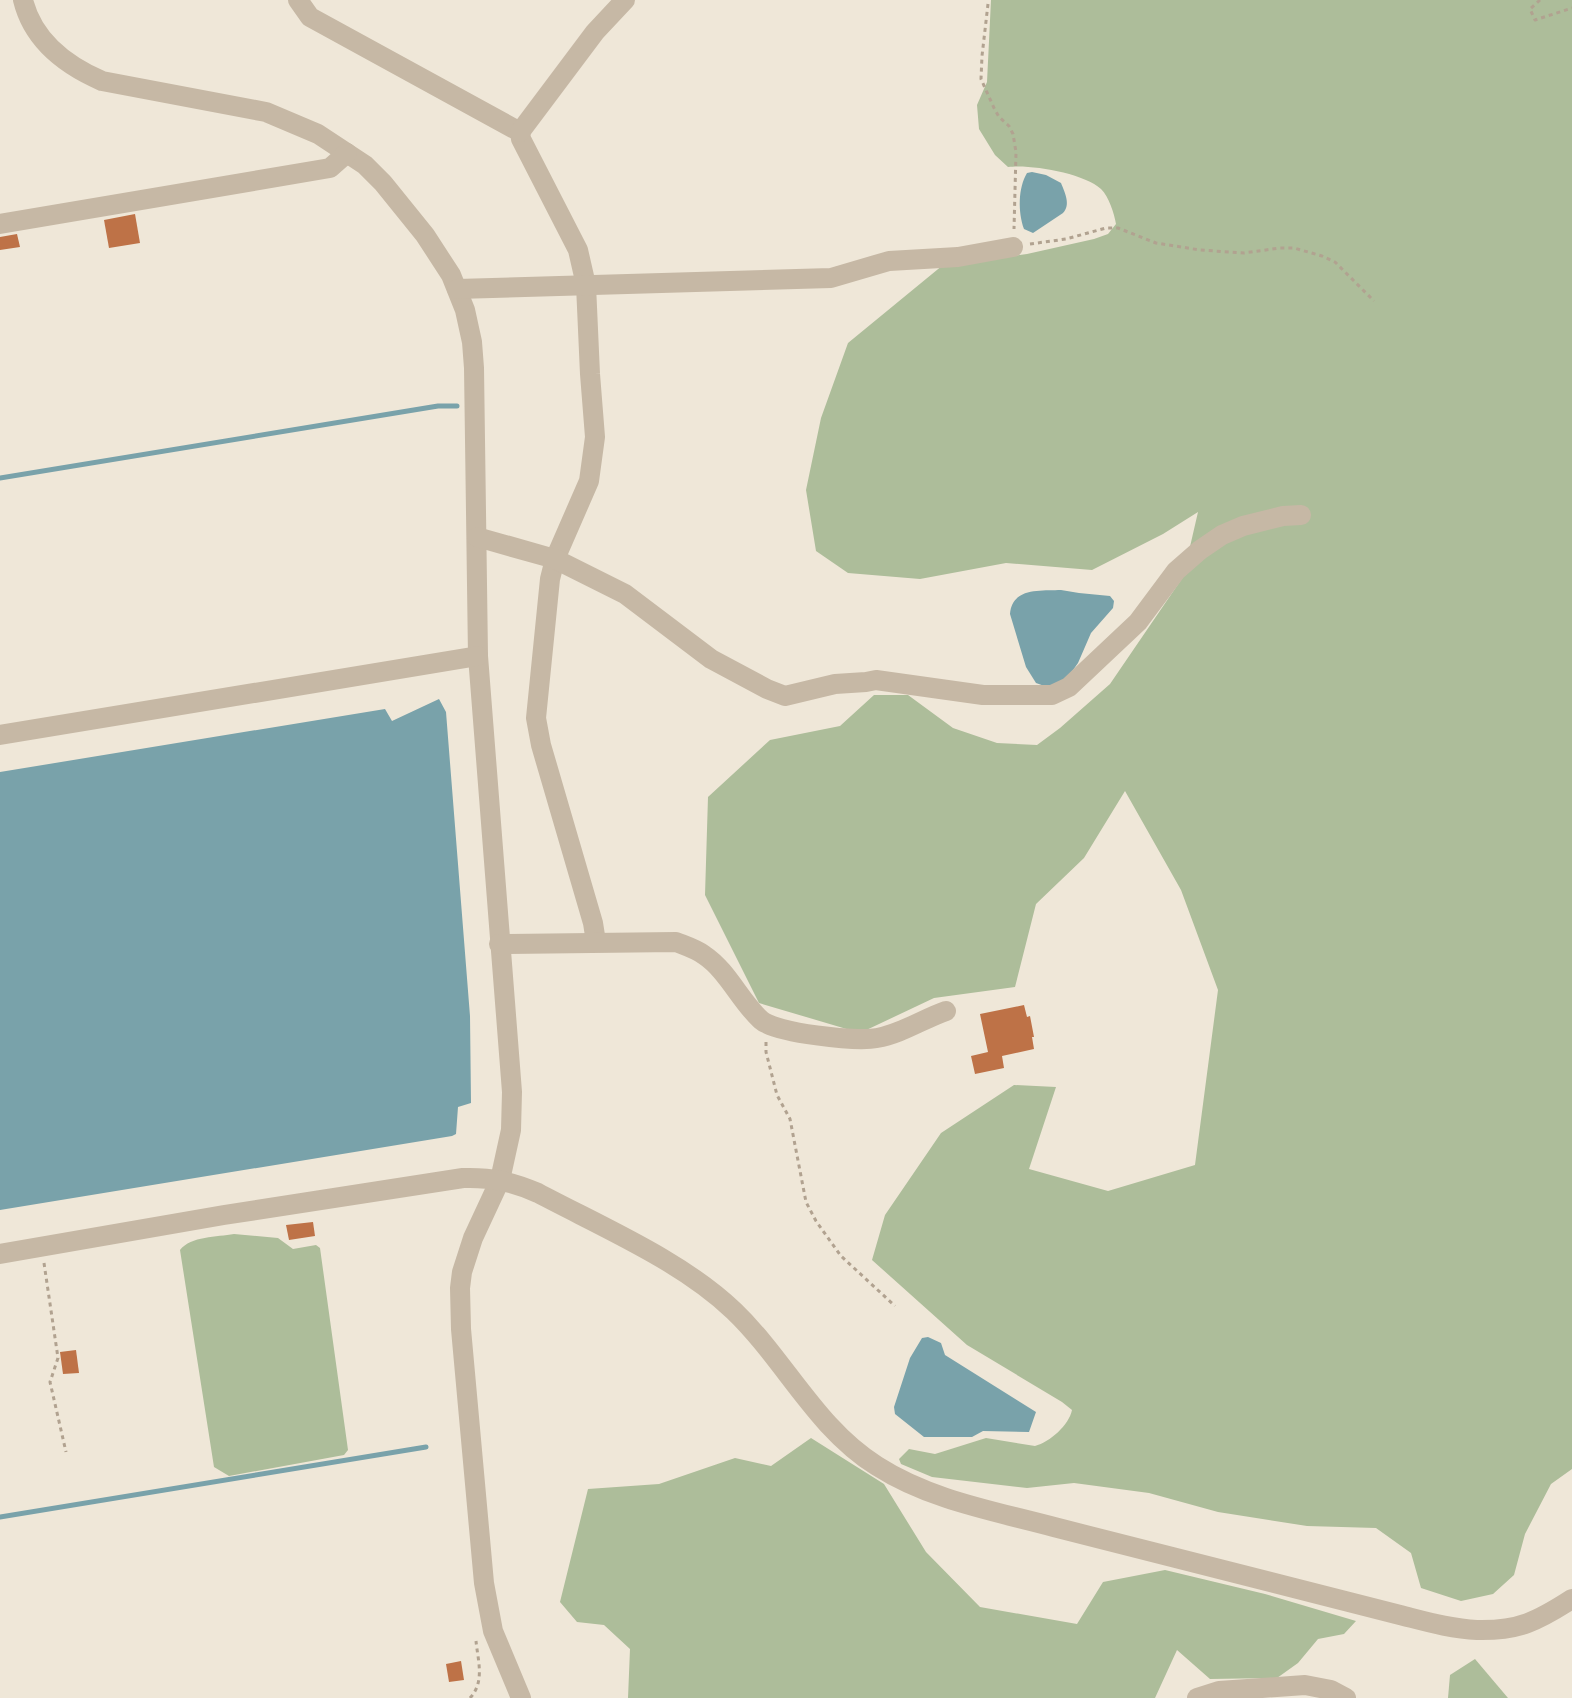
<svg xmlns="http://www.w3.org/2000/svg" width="1572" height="1698" font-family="'Open Sans',sans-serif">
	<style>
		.green { fill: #adbd9a }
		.water { fill: #79a2aa }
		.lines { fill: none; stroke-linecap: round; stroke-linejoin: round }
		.stream { stroke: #79a2aa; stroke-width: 5 }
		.building { fill: #be7247 }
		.path { stroke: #b1a290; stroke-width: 3; stroke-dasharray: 4 4; stroke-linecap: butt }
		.minor { stroke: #c6b8a5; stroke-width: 20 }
	</style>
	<rect width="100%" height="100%" fill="#efe7d8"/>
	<g class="green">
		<path d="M991,0H1572V1469L1551,1484L1525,1534L1514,1575L1493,1594L1461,1601L1421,1588L1411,1553L1376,1528L1307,1526L1218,1512L1149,1493L1074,1483L1027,1488L932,1477L901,1464L899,1459L909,1449L935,1454L986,1438L1035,1446C1050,1442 1069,1425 1072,1410L1062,1402L967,1345L872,1260L885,1215L941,1133L1014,1085L1056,1087L1029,1169L1108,1191L1195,1165L1218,990L1181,890L1125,791L1084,858L1036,904L1015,987L934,998L860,1033L759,1003L705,895L708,797L770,740L840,726L874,695H908L953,728L997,743L1037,745L1060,728L1110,684L1183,577L1198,512L1163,534L1092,570L1006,563L920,579L848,573L816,551L806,490L821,418L848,343L943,265L1027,254L1094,239L1108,234L1116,224C1114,213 1109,197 1101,189C1084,173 1030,164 1008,167L995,155L979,129L977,105L987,82Z"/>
		<path d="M234,1234L278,1238L293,1249L316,1245L320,1248L348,1450L344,1455L229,1476L214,1467L180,1250C191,1236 217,1237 234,1234Z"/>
		<polygon points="811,1438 884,1484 926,1552 980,1607 1077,1624 1103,1582 1165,1570 1265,1594 1356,1621 1344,1634 1318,1639 1298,1663 1277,1678 1210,1679 1177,1650 1155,1698 628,1698 630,1649 604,1625 577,1622 560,1602 588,1489 659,1484 735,1458 771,1466"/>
		<polygon points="1475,1659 1508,1698 1448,1698 1450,1675"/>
	</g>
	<g class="water">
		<path d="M1032,172L1046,175L1061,183C1065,193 1071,205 1063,213L1033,233L1024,229C1018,212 1018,188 1027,173Z"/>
		<path d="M1061,590L1079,593L1110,596L1114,601L1113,608L1091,633L1078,663L1066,680L1050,688L1036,683L1026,667L1010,614C1012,587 1041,591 1061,590Z"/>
		<polygon points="439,699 446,712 470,1016 471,1103 458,1107 456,1134 452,1136 0,1210 0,772 385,709 392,721"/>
		<polygon points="928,1337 941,1343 945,1355 1036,1412 1029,1432 983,1431 972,1437 924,1437 895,1414 894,1407 910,1358 922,1338"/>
	</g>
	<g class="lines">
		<g class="stream">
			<polyline points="0,478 438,406 457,406"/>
			<polyline points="0,1517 426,1447"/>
		</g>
	</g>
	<g class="building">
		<polygon points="135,214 140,243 109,248 104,220"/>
		<polygon points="17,234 20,247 0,250 0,237"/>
		<polygon points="1024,1005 1027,1017 1030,1016 1034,1037 1032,1037 1034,1049 1002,1056 1004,1068 975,1074 971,1056 988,1052 980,1014"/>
		<polygon points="313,1222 315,1236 289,1240 286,1225"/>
		<polygon points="76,1350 79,1373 63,1374 60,1352"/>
		<polygon points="461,1661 464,1680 449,1682 446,1664"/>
	</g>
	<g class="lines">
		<g class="path">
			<polyline points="1540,0 1530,9 1535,20 1572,8"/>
			<polyline points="988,4 982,56 981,79 994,108 999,117 1009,126 1013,134 1016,152 1014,229"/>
			<polyline points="1030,244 1066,239 1106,228 1118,228 1156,243 1200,250 1244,253 1280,248 1294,248 1322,256 1335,262 1374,301"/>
			<polyline points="766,1042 766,1052 777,1095 790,1119 806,1202 816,1221 841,1256 895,1306"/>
			<polyline points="44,1263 58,1358 50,1382 66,1452"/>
			<path d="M470,1698C485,1682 478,1661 476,1641"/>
		</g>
		<g class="minor">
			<path d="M23,0C33,41 65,65 102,81L266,112L318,134L365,165L383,183L425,235L451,275L465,310L472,342L474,368L478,656L512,1092L511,1130L500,1180L473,1238L462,1272L460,1288L461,1329L484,1583L493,1631L521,1698"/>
			<polyline points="298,0 310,17 520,132 521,139 578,250 586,285 590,374 595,437 589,481 555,559 550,579 536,718 541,745 593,923 596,942"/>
			<polyline points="520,132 595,32 625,0"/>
			<polyline points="0,224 330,168 347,153"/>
			<polyline points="457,289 831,278 889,261 958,257 1013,247"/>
			<polyline points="477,537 555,559 625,594 711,659 767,689 785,696 835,684 866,682 876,680 983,695 1052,695 1069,687 1138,622 1176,571 1200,550 1222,535 1243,526 1283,516 1301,515"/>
			<polyline points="0,735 478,656"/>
			<path d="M499,944L676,942C686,946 696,949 704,955C728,971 740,1001 761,1020C775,1033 857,1042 877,1038C901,1034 923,1019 946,1011"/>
			<path d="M0,1254L224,1215L463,1178C491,1177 513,1182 538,1193C602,1227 682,1261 734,1311C785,1360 816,1428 877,1466C930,1500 994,1511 1054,1527C1134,1547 1214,1568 1294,1588C1329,1597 1365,1606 1400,1615C1424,1621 1451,1629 1477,1630C1519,1631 1538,1621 1572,1599"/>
			<polyline points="1197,1698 1219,1691 1305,1685 1331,1690 1346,1698"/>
		</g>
	</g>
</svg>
